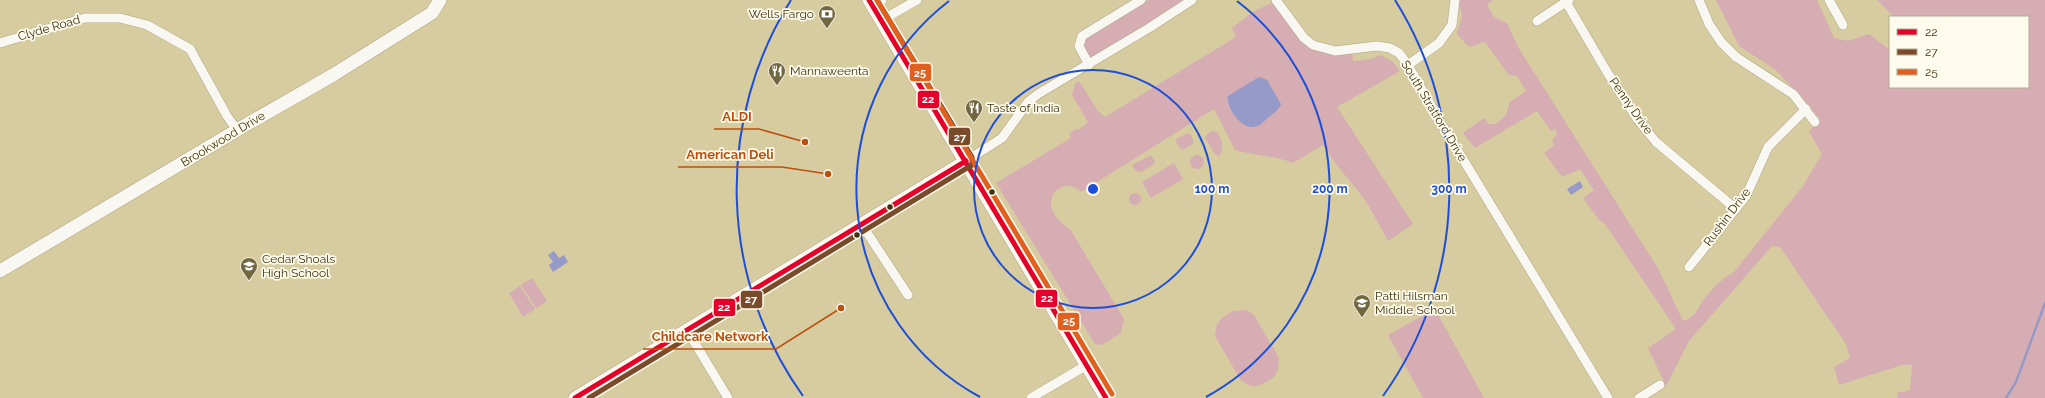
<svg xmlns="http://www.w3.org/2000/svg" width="2045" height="398" font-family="Raleway,sans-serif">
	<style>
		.green { fill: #d5adb3 }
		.water { fill: #969ac8 }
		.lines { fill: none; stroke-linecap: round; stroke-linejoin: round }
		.stream { stroke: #969ac8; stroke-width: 2.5 }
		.street-casing { stroke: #aea783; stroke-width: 10 }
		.secondary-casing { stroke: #aea783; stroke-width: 14 }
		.street { stroke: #f9f7f1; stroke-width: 9 }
		.secondary { stroke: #f9f7f1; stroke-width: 13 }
		.bus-1-casing { stroke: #fffbec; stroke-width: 8 }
		.bus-2-casing { stroke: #fffbec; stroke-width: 8 }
		.bus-3-casing { stroke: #fffbec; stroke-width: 8 }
		.bus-1 { stroke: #e4002b; stroke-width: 5 }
		.bus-2 { stroke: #7a4b2a; stroke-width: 5 }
		.bus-3 { stroke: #e06020; stroke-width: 5 }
		.ring { fill: none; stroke: #1d4ed8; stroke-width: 2 }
		.bus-dot { fill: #3a3210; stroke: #fffbec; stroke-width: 1.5 }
		.labels { text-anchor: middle; stroke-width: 3.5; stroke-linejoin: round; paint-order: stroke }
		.poi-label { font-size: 12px; fill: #3a3210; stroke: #fffbec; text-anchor: start }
		.street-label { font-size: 12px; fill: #3a3210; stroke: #fffbec }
		.centre { fill: #1d4ed8; stroke: #fffbec; stroke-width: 2 }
		.ring-label { font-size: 12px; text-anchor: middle; font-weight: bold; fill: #1d4ed8; stroke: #fffbec; stroke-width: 3.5; stroke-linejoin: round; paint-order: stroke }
		.leader { fill: none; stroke: #bc4f0d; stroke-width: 1.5 }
		.callout-dot { fill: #bc4f0d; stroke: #fffbec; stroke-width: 1.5 }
		.callout-label { font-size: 13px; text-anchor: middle; font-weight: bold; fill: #bc4f0d; stroke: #fffbec; stroke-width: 3.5; stroke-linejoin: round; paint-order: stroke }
		.line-badge { stroke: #fffbec; stroke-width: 1.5 }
		.badge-label { font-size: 11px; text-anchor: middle; font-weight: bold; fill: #fff }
	</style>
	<rect width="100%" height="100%" fill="#d6cca0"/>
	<g class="green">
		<polygon points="1148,0 1189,0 1090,58 1082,47 1085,37"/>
		<path d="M1458,0H1493L1487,4L1494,17L1507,23L1518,47L1659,270L1683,321C1695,317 1696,311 1702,302C1710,291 1722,278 1734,272L1803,186L1822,154L1809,132L1820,119L1776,70L1739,46L1716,0H1817L1834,38L1848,41L1869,34L1890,50V87H2028V17H1894L1877,0H2045V398H1898L1897,393L1910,390L1912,365H1902L1839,385L1834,367L1850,358L1846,344L1780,247L1772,246L1689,341L1666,386L1648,348L1676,329L1605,224L1599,220L1583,198L1594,190L1580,169L1562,177L1544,153L1554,145L1552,140L1557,134L1555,129L1551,131L1537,111L1475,148L1463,133L1484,118L1489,124H1496L1506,115L1510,102L1526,91L1517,76L1509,75L1485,42L1469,47L1457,34L1462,16Z"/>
		<path d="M1275,1C1295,38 1306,57 1352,53L1353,61L1371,59L1381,55L1393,62L1400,71L1337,107L1413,224L1388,241C1381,228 1373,213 1365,200C1351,181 1335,165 1323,145L1293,163C1275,155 1254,156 1235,150L1214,109L1081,192C1064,173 1029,202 1070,229L1124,319L1121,333L1102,345L1095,344L996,183L1071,138L1069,134L1076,129L1079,130L1088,122L1072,95L1075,83L1079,81L1098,111L1105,117L1236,37L1232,28L1253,12Z"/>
		<path d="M1212,131L1217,132C1222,140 1225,148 1219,156L1215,154L1205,138L1208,133Z"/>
		<polygon points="1188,133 1191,135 1194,143 1182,150 1177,144 1176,139"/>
		<polygon points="1151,155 1155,162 1154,164 1141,172 1135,171 1132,165"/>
		<circle cx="1197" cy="162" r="7"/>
		<polygon points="1174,163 1183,179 1151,198 1142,182"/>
		<circle cx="1135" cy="199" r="6"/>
		<polygon points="532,278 547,301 536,308 521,285"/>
		<polygon points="520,286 535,309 523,317 509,293"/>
		<polygon points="1435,309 1484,398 1423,398 1388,335"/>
		<polygon points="1246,310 1254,315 1279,358 1278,370 1274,377 1259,386 1251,386 1241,381 1215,336 1217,324 1222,318 1233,311"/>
	</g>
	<g class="water">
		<path d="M1259,77L1267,80L1281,104C1279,110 1274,113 1269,117C1264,121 1259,127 1253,127C1240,128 1226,107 1228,96Z"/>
		<polygon points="1580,181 1583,187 1571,195 1567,189"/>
		<polygon points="554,251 559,258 564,255 568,262 553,272 549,265 553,262 548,255"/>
	</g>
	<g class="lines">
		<polyline class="stream" points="2006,398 2016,382 2045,303"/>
		<defs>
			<g id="street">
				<polyline points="1276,0 1304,38 1313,45 1335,51 1377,46 1390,48 1399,53 1408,65 1441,123 1608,398"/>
				<polyline points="1699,0 1709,24 1721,42 1736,57 1793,94 1815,122"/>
				<polyline points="1829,0 1843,25"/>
				<polyline points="1566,2 1607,72 1638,120 1656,142 1736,209"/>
				<polyline points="873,6 882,0"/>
				<polyline points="882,20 917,0"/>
				<polyline points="1537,21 1569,0"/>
				<polyline points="0,43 85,18 120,18 147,25 190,49 227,116 237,130"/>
				<polyline points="1089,65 1079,46 1082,36 1141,0"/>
				<polyline points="1408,65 1439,43 1452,25 1455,0"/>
				<polyline points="966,161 1002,138 1028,102 1038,94 1149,28 1192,0"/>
				<polyline points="862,225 908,295"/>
				<polyline points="1689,267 1746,196 1768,147 1806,109"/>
				<polyline points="687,330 728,398"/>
				<polyline points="1031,398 1087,365"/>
				<polyline points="1639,398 1660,385"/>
			</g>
			<g id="secondary">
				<polyline points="869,0 1106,398"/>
				<polyline points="0,271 249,123 333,75 432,13 440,0"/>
				<polyline points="575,398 966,161"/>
			</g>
		</defs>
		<use href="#street" class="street-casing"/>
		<use href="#secondary" class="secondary-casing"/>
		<use href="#street" class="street"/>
		<use href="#secondary" class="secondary"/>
		<defs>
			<g id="bus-1">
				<polyline points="869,0 1106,398"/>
				<polyline points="575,398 966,161"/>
			</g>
			<polyline id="bus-2" points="589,398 972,165 972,157 877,0"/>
			<polyline id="bus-3" points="877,0 1112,394"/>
		</defs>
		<use href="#bus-1" class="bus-1-casing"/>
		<use href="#bus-2" class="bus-2-casing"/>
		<use href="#bus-3" class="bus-3-casing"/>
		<use href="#bus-1" class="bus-1"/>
		<use href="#bus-2" class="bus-2"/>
		<use href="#bus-3" class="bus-3"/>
	</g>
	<g class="ring">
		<circle cx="1093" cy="189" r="119"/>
		<path d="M980 397A237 237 0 0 1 949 1M1237 1A237 237 0 0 1 1206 397"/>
		<path d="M803 396A356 356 0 0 1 791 0M1395 0A356 356 0 0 1 1383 396"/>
	</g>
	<defs>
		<symbol id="bank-pin" viewBox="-11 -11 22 30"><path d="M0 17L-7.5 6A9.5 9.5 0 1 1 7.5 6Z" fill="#716842" stroke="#fffbec"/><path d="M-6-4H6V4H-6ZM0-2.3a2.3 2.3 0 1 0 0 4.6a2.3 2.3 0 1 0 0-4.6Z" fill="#fff"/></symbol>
		<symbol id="restaurant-pin" viewBox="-11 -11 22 30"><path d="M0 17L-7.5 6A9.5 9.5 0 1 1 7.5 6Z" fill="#716842" stroke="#fffbec"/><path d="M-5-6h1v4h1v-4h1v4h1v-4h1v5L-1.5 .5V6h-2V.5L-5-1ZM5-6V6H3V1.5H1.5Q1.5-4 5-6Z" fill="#fff"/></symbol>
		<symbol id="school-pin" viewBox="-11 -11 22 30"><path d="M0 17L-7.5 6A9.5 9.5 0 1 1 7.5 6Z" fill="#716842" stroke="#fffbec"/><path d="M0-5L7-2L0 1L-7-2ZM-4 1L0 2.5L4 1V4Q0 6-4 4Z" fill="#fff"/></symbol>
	</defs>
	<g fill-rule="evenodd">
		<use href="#bank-pin" x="817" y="4" width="20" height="27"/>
		<use href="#restaurant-pin" x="767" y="61" width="20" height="27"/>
		<use href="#restaurant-pin" x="964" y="98" width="20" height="27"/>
		<use href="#school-pin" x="239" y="256" width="20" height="27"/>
		<use href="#school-pin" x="1352" y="293" width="20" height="27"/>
	</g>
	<g class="bus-dot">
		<circle cx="992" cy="192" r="3.5"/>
		<circle cx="890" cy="207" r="3.5"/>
		<circle cx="857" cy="235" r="3.5"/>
	</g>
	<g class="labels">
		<g class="poi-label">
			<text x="814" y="18" text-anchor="end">Wells Fargo</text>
			<text x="790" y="75">Mannaweenta</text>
			<text x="987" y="112">Taste of India</text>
			<text x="262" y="263">Cedar Shoals<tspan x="262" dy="14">High School</tspan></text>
			<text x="1375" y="300">Patti Hilsman<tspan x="1375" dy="14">Middle School</tspan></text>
		</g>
		<g class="street-label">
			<text transform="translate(49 28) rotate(-16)" y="4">Clyde Road</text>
			<text transform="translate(1631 106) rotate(55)" y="4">Penny Drive</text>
			<text transform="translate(1434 111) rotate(59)" y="4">South Stratford Drive</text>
			<text transform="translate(223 139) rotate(-31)" y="4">Brookwood Drive</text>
			<text transform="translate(1727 217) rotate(-53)" y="4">Rushin Drive</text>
		</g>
	</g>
	<circle cx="1093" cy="189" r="6" class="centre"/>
	<g class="ring-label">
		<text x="1212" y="193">100 m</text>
		<text x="1330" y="193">200 m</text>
		<text x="1449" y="193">300 m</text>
	</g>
	<path class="leader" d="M805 142L759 129H714M828 174L782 167H678M841 308L776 349H643"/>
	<g class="callout-dot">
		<circle cx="805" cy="142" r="4"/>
		<circle cx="828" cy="174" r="4"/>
		<circle cx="841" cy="308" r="4"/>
	</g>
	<g class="callout-label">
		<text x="737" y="121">ALDI</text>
		<text x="730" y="159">American Deli</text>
		<text x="710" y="341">Childcare Network</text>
	</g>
	<g class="line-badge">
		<rect x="909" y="63" width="23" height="19" rx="4" fill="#e06020"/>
		<rect x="917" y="90" width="23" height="19" rx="4" fill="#e4002b"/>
		<rect x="948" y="127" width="23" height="19" rx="4" fill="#7a4b2a"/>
		<rect x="1035" y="289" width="23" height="19" rx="4" fill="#e4002b"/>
		<rect x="740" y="290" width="23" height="19" rx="4" fill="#7a4b2a"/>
		<rect x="713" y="298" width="23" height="19" rx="4" fill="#e4002b"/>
		<rect x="1057" y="312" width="23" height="19" rx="4" fill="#e06020"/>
	</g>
	<g class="badge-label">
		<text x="920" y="77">25</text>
		<text x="928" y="103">22</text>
		<text x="960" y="141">27</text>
		<text x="1047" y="302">22</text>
		<text x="751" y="303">27</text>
		<text x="724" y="311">22</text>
		<text x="1069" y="325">25</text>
	</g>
	<rect x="1889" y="16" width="140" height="72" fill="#fffbec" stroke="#b0ab94"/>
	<rect x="1897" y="29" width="20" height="6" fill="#e4002b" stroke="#b0ab94"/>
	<text x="1925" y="36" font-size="12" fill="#3a3210">22</text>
	<rect x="1897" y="49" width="20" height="6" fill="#7a4b2a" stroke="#b0ab94"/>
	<text x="1925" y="56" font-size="12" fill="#3a3210">27</text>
	<rect x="1897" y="69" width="20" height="6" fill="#e06020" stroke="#b0ab94"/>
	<text x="1925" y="76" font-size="12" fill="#3a3210">25</text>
</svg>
